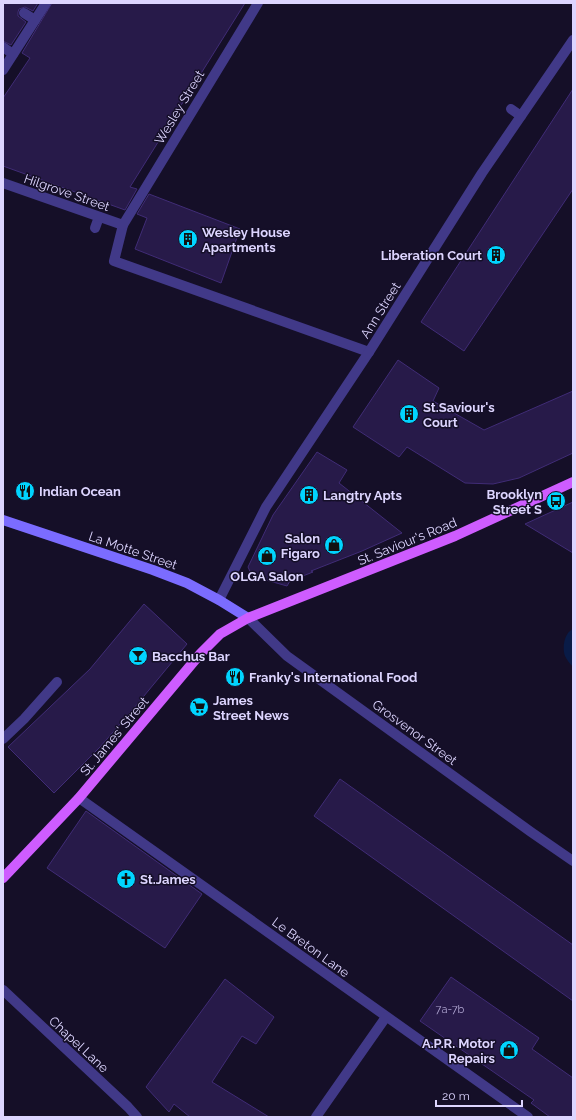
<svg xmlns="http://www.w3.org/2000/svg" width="576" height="1120" font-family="Raleway,sans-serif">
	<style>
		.water { fill: #091b47 }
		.building { fill: #271a49; stroke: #402c76 }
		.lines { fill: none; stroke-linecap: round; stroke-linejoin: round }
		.lane { stroke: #413988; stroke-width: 10 }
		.street { stroke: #413988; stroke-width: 10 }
		.secondary { stroke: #7b6cff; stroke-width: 10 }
		.primary { stroke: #ce5cff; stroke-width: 10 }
		.labels { text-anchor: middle; stroke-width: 3; stroke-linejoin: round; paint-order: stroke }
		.number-label { font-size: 11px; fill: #b0a6d2 }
		.street-label { font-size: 13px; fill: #ddd5ff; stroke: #150f28 }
		.poi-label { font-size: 13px; font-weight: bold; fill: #ddd5ff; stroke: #150f28; text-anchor: start }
	</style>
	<rect width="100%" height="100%" fill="#150f28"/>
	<path class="water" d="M573,629V667C570,664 567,660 565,656C562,648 564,633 573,629Z"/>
	<g class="building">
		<polygon points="3,3 38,3 33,11 25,7 19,9 18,12 18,16 26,22 11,45 3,41"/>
		<polygon points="52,3 245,3 130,187 137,189 125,210 3,166 3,98 30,58 22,53"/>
		<polygon points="573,89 573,189 464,351 421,322"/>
		<polygon points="149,194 240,229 221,283 135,249 147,218 137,214"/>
		<polygon points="398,360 439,388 433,401 484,430 573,391 573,453 519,478 493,484 465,483 407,447 399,457 353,427"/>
		<polygon points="317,452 347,470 339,483 402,533 362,551 311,571 313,572 290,581 287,586 252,576 248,567 273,515"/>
		<polygon points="573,502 573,553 525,524"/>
		<polygon points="144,604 187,644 134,708 100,747 54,793 8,747 90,669"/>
		<polygon points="340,779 573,945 573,1001 314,816"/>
		<polygon points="86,811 202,894 165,948 47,868"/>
		<polygon points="451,977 539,1038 532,1049 573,1078 573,1117 550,1117 531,1103 534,1100 420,1021"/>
		<polygon points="225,979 274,1017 256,1044 242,1036 212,1082 269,1117 190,1117 174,1104 169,1112 146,1087"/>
	</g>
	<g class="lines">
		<g class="lane">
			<polyline points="24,13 35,20"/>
			<polyline points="511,109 521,116"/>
			<polyline points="123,225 114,261 369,352"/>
			<polyline points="95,228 99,217"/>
			<polyline points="3,739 24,719 57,682"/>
		</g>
		<g class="street">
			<polyline points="3,47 13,54"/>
			<polyline points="3,70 46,3"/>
			<polyline points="3,183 123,225 258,3"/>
			<polyline points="219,600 266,507 369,352 482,173 573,40"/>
			<polyline points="248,618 287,656 531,832 573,861"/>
			<polyline points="79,798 528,1117"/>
			<polyline points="3,990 128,1107 137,1117"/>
			<polyline points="316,1117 386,1017"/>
		</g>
		<polyline class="secondary" points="3,520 153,570 187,583 219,600 248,618"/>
		<polyline class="primary" points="3,878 79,798 201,653 220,634 248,618 455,536 573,482"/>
	</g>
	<defs>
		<symbol id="building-disc" viewBox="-11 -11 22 22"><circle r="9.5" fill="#01d4ff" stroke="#150f28"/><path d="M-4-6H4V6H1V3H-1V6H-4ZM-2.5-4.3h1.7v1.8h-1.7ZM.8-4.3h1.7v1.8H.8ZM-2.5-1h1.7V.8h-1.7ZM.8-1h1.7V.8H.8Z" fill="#111"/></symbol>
		<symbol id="restaurant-disc" viewBox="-11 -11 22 22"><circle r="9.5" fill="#01d4ff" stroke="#150f28"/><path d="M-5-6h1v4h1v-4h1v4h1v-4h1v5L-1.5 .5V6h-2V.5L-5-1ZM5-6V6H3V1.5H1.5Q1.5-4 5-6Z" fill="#111"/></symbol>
		<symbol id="bus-disc" viewBox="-11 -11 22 22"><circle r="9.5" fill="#01d4ff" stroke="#150f28"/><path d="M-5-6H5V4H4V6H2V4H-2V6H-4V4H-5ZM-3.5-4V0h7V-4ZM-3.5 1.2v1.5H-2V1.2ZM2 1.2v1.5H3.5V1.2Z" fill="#111"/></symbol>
		<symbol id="shop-disc" viewBox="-11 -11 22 22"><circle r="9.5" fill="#01d4ff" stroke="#150f28"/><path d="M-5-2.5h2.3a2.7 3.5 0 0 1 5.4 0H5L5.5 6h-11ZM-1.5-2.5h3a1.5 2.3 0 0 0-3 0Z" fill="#111"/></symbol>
		<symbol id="bar-disc" viewBox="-11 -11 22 22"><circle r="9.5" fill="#01d4ff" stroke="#150f28"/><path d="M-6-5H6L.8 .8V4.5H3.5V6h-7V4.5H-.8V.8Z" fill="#111"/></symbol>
		<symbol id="supermarket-disc" viewBox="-11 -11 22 22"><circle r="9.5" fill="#01d4ff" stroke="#150f28"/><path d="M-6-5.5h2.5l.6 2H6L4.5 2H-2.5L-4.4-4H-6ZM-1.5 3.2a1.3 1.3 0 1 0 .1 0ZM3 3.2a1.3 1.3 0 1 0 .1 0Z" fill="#111"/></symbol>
		<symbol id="church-disc" viewBox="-11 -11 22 22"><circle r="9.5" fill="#01d4ff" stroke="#150f28"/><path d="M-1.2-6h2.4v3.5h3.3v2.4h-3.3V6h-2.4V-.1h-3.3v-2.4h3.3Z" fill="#111"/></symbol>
	</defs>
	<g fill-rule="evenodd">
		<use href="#building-disc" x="177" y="228" width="22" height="22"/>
		<use href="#building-disc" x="485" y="244" width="22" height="22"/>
		<use href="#building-disc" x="398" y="403" width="22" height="22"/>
		<use href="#restaurant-disc" x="14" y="480" width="22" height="22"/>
		<use href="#building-disc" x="298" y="484" width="22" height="22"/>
		<use href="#bus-disc" x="545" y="490" width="22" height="22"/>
		<use href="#shop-disc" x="323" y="534" width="22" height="22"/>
		<use href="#shop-disc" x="256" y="545" width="22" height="22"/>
		<use href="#bar-disc" x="127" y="645" width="22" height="22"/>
		<use href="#restaurant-disc" x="224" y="666" width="22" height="22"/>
		<use href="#supermarket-disc" x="188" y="696" width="22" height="22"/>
		<use href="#church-disc" x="115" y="868" width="22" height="22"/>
		<use href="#shop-disc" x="498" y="1039" width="22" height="22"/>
	</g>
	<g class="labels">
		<g class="number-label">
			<text x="450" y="1013">7a-7b</text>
		</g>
		<g class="street-label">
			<text transform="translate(179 107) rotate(-59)" y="5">Wesley Street</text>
			<text transform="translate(67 192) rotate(19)" y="5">Hilgrove Street</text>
			<text transform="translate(380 310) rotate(-58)" y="5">Ann Street</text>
			<text transform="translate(407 541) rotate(-22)" y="5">St. Saviour's Road</text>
			<text transform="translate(133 550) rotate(19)" y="5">La Motte Street</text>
			<text transform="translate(415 732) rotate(36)" y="5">Grosvenor Street</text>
			<text transform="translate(114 736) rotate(-50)" y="5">St. James' Street</text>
			<text transform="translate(311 947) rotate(36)" y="5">Le Breton Lane</text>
			<text transform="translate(79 1044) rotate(43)" y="5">Chapel Lane</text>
		</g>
		<g class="poi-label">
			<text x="202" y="237">Wesley House<tspan x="202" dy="15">Apartments</tspan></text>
			<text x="482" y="260" text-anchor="end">Liberation Court</text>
			<text x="423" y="412">St.Saviour's<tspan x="423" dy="15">Court</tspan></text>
			<text x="39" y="496">Indian Ocean</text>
			<text x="542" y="499" text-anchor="end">Brooklyn<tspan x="542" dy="15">Street S</tspan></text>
			<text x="323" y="500">Langtry Apts</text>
			<text x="320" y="543" text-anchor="end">Salon<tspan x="320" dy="15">Figaro</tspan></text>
			<text x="267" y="581" text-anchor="middle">OLGA Salon</text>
			<text x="152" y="661">Bacchus Bar</text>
			<text x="249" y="682">Franky's International Food</text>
			<text x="213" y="705">James<tspan x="213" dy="15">Street News</tspan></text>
			<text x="140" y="884">St.James</text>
			<text x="495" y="1048" text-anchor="end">A.P.R. Motor<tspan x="495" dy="15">Repairs</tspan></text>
		</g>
	</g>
	<rect width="576" height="1120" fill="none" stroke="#ddd5ff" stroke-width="8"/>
	<path d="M436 1100v6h86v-6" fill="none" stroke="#ddd5ff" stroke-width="2"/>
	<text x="442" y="1100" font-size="12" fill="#ddd5ff" stroke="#150f28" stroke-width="3" paint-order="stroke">20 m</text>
</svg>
